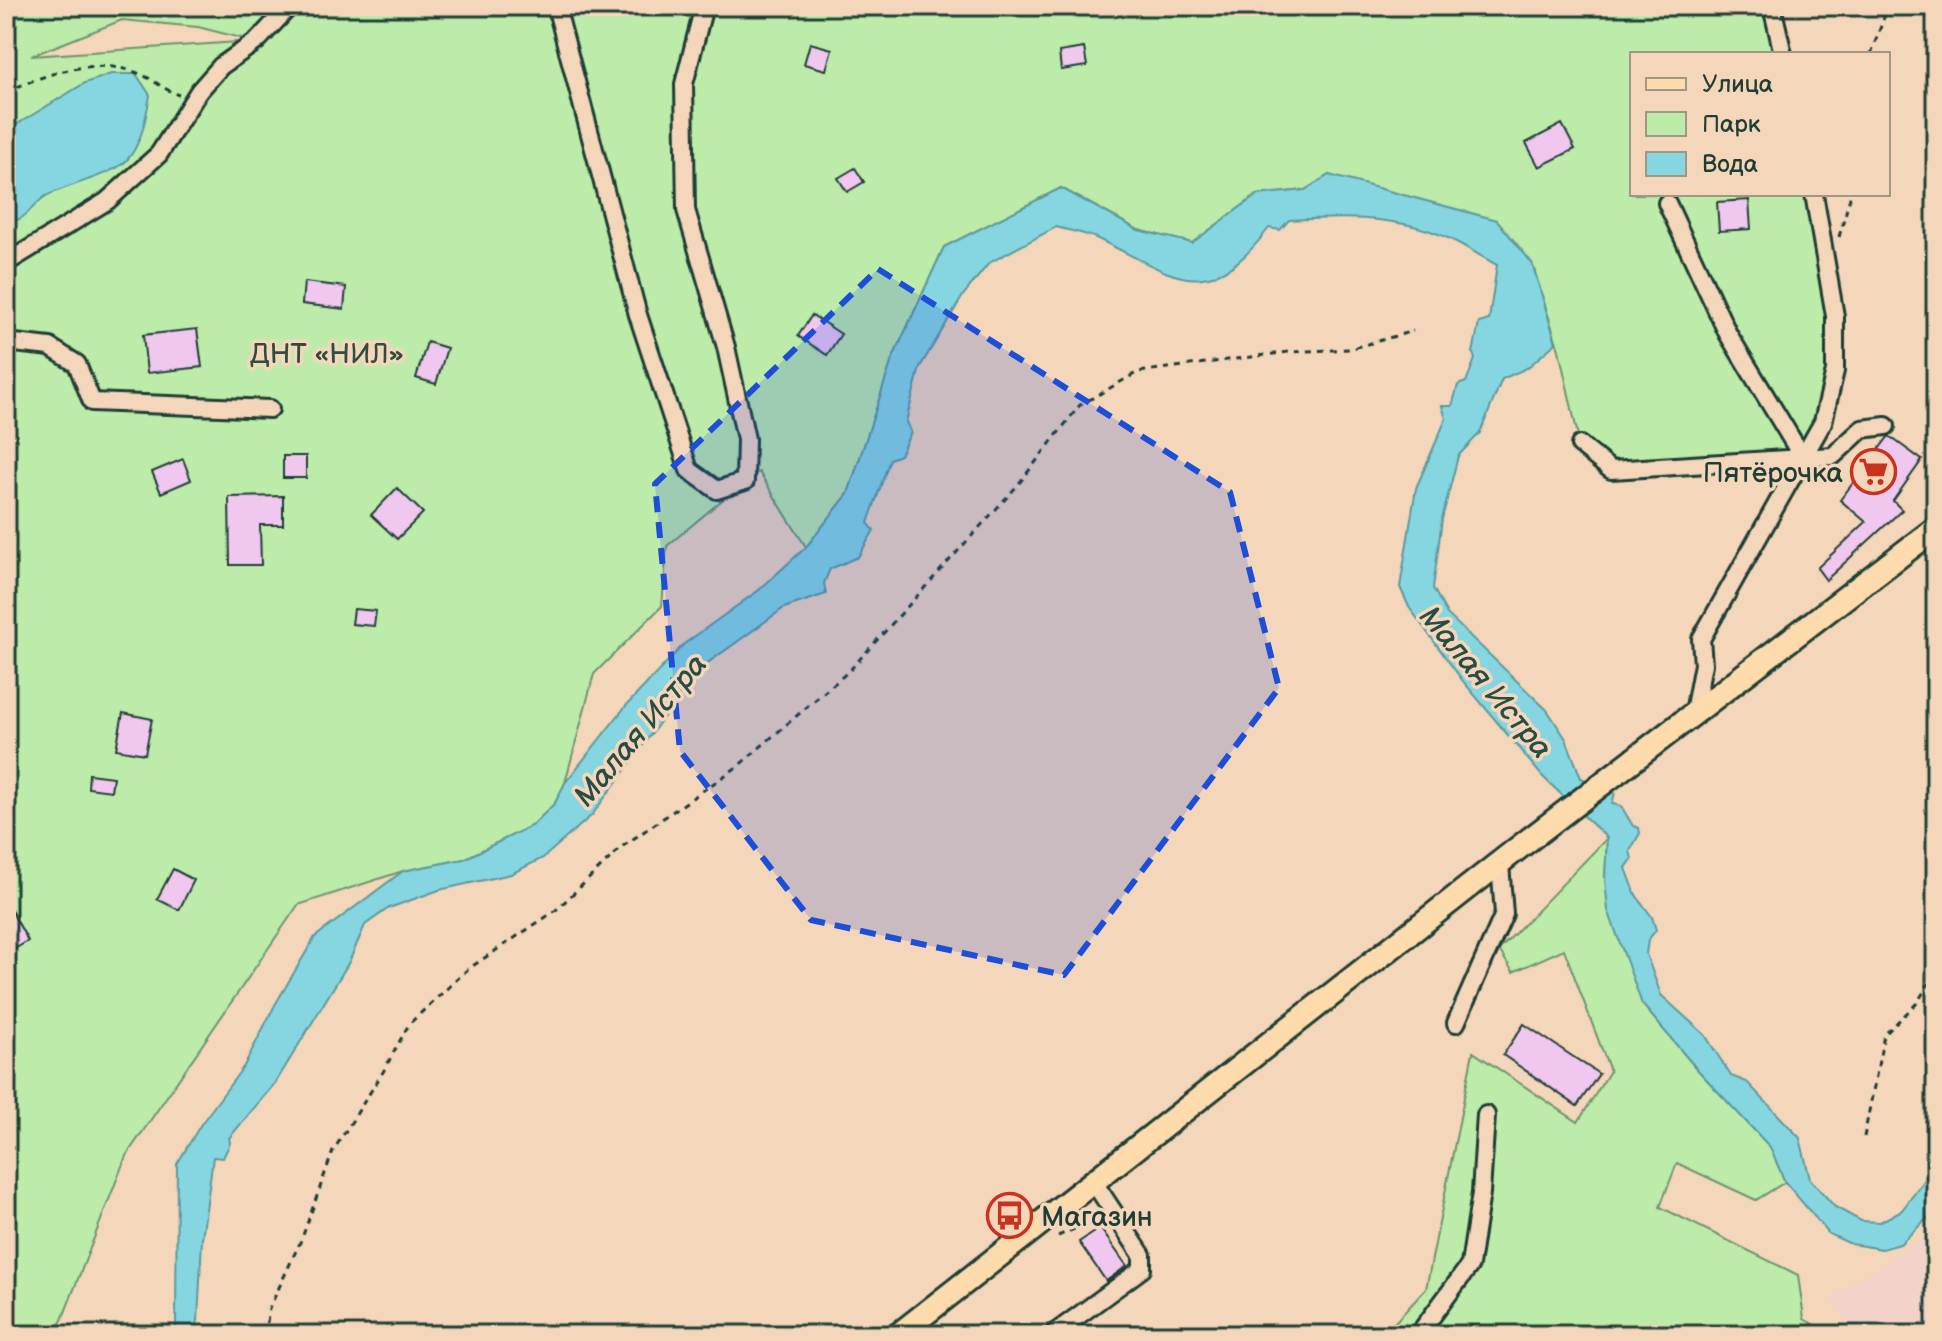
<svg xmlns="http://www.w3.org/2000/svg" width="1942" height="1341" font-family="'Balsamiq Sans',sans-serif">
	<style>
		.built { fill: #f3d2ca }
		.green { fill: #bdeba9; stroke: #6e946e; stroke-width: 2; fill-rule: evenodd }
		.water { fill: #86d6e2; stroke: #5d999c; stroke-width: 2 }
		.building { fill: #f0c7ef; stroke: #1f3d34; stroke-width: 2 }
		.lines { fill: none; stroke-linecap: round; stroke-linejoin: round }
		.minor-casing { stroke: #1f3d34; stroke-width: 22 }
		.major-casing { stroke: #1f3d34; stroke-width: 28 }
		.path { stroke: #1f3d34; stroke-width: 3; stroke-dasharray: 6 6; stroke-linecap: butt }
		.minor { stroke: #f4d6ba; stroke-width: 16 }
		.major { stroke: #fedbac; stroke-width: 22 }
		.marked { fill: #1d4ed8; fill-opacity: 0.2; stroke: #1d4ed8; stroke-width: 6; stroke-dasharray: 16 10; stroke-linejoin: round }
		.labels { text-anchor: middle; stroke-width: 7; stroke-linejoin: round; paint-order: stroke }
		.park-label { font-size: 28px; fill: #2f4e40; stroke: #f4d6ba }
		.poi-label { font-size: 28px; fill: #1f3d34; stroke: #f4d6ba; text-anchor: end }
		.water-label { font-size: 30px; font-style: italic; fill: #294c45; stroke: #f4d6ba }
	</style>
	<rect width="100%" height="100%" fill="#f4d6ba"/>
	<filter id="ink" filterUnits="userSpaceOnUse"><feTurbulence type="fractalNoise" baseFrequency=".0125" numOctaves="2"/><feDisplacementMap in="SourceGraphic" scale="16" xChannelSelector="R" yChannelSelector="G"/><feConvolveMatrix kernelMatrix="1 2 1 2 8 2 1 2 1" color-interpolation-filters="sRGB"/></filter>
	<g filter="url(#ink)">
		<polygon class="built" points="1936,1230 1936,1335 1857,1335 1830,1299"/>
		<g class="green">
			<path d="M6,6H1772L1783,54H1632V194H1814L1835,371L1803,458L1611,470L1580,445L1559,350L1532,263L1329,175L1305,190L1257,195L1192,243L1138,230L1061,188L944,247L892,360L848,494L806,547L759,472L745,481L667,546L662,606L594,674L565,783L555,803L533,825L464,859L403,871L298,905L126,1156L62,1320L53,1335H6ZM122,20L198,27L253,41L31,56Z"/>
			<polygon points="1607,838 1605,880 1642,1004 1696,1068 1770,1147 1785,1182 1756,1200 1677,1163 1660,1207 1798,1275 1804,1319 1832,1335 1383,1335 1426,1289 1473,1052 1578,1122 1610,1071 1564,949 1513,972 1499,950"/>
		</g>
		<g class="water">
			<path d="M111,74H136L150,95C146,117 142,143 127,160C115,174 65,186 46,196C32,204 27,222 6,222V131L85,83Z"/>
			<path d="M1329,175L1497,220L1532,263L1556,343L1527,368L1502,379L1480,433L1458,456L1442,519L1433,588L1447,614L1547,710L1566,739L1581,778L1615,793L1612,804L1621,806L1633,826L1639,828L1640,833L1630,851L1632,859L1626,868L1636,895L1652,917L1656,930L1648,940L1646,954L1661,995L1705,1035L1731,1076L1747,1082L1800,1138L1810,1179L1835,1207L1861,1221L1880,1222L1902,1210L1936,1165V1210L1900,1244L1882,1249L1851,1244L1829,1234L1785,1182L1770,1147L1696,1068L1642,1004L1608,910L1605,880L1607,838L1542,776L1462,680L1409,607L1400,587L1416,488L1446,419L1442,406H1452L1458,385L1466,382L1475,359L1473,353L1479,323L1489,320L1497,265C1480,256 1464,245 1448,238C1398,215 1342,217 1289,220L1280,230L1269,228C1206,311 1174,275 1098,239C1085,233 1070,231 1056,227L989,263L964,294L920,367L906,422L911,432L900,455L890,459L868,523L874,530L858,557L830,569L824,583L826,594L784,608L698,670L592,815L543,858L511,874L439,890L389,908L365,925L349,962L276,1082L229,1138L230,1143L223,1158L213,1157L202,1239L198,1321L193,1335H172L176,1326L177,1164L201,1124L244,1066L275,1005L315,937L403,871L464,859L533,825L555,803L565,783L625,707L684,644L759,590L806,547L848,494L892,360L944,247L1061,188L1138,230L1192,243L1257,195L1305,190Z"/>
		</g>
		<g class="building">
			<polygon points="810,43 832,49 826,70 804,64"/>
			<polygon points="1084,48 1087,66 1061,70 1059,52"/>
			<polygon points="1562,124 1575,149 1539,167 1526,143"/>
			<polygon points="855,168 864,182 847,192 838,178"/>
			<polygon points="1749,200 1751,229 1719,231 1717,202"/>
			<polygon points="304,282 346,287 344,309 302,304"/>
			<polygon points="812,315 841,334 827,355 798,336"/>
			<polygon points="197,329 202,367 147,373 143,335"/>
			<polygon points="427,342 447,348 436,384 416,378"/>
			<polygon points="1889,436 1922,460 1893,501 1902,510 1826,580 1817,568 1866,522 1840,500"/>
			<rect x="283" y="456" width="23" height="22"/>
			<polygon points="183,459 191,480 161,493 152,472"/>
			<polygon points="397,488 423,513 397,539 371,515"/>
			<polygon points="283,496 283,525 260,525 261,565 230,565 229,497"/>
			<polygon points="354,609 376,611 374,626 352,624"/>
			<polygon points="123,713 152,719 145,754 116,749"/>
			<polygon points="89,774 113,777 111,791 88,788"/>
			<polygon points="173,869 194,880 179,910 157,899"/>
			<polygon points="6,901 28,941 6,954"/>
			<polygon points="1524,1024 1599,1074 1577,1106 1503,1055"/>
			<polygon points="1100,1228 1127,1266 1106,1281 1079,1242"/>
		</g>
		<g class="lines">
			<defs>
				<g id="minor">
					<polyline points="556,6 638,315 689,470 717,490 745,481 746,439 726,347 686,210 684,84 704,6"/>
					<polyline points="1772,6 1783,54"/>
					<polyline points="6,263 107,201 159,154 199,91 221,66 257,41 290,6"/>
					<polyline points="6,342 50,347 77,364 92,402 270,409"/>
					<polyline points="1580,445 1611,470 1803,458 1728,334 1667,203"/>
					<polyline points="1803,458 1833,456 1862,429 1886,426"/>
					<polyline points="1694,712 1703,664 1701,639 1823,422 1835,371 1835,316 1814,194"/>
					<polyline points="1456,1023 1504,914 1500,864"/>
					<polyline points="1052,1335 1142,1269 1142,1255 1093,1181"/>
					<polyline points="1418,1335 1470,1265 1481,1193 1486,1115"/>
				</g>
				<polyline id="major" points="898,1335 1517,849 1936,528"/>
			</defs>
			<use href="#minor" class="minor-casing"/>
			<use href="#major" class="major-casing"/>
			<g class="path">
				<polyline points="1871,54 1888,6"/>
				<path d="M6,92C47,73 97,56 140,74C155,80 164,90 179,95"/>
				<polyline points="1839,237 1851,194"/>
				<polyline points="1864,1137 1884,1035 1917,1003 1936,972"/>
				<polyline points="1058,1236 1091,1222"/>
				<polyline points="265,1335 269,1309 302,1238 333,1151 383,1072 409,1024 468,969 555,911 623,846 737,767 849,671 1017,486 1080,405 1138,372 1288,352 1350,349 1413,331"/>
			</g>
			<use href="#minor" class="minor"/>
			<use href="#major" class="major"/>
		</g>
	</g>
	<path class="marked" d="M878,269L1230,492L1279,688L1064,975L811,920L680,751L655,484Z"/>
	<defs>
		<symbol id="supermarket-ring" viewBox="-11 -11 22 22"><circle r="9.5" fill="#f4d6ba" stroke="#c8321e" stroke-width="1.5"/><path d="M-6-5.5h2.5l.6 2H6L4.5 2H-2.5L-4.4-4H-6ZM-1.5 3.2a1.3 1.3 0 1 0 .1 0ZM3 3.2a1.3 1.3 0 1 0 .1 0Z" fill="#c8321e"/></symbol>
		<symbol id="bus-ring" viewBox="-11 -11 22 22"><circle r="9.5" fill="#f4d6ba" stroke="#c8321e" stroke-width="1.5"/><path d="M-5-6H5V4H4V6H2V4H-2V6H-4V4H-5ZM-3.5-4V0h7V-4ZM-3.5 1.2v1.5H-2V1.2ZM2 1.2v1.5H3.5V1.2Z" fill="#c8321e"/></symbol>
	</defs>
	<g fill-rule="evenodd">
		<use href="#supermarket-ring" x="1848" y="446" width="51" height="51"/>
		<use href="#bus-ring" x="984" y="1190" width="51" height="51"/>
	</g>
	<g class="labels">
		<g class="park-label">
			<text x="327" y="363">ДНТ «НИЛ»</text>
		</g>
		<g class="poi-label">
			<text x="1843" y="482">Пятёрочка</text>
			<text x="1041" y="1226" text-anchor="start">Магазин</text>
		</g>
		<g class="water-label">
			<text transform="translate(1486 682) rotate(50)" y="10">Малая Истра</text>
			<text transform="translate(640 730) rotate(-50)" y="10">Малая Истра</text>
		</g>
	</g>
	<rect width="1942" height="1341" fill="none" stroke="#f4d6ba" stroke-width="32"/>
	<rect x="16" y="16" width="1910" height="1309" fill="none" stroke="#1f3d34" stroke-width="3" filter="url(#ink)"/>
	<rect x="1630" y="52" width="260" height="144" fill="#f4d6ba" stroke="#9f9984" stroke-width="2"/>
	<rect x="1646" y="78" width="40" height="12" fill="#fedbac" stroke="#9f9984" stroke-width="2"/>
	<text x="1702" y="92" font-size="24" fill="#1f3d34">Улица</text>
	<rect x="1646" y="112" width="40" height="24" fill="#bdeba9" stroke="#9f9984" stroke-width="2"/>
	<text x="1702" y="132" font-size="24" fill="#1f3d34">Парк</text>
	<rect x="1646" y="152" width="40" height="24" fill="#86d6e2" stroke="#9f9984" stroke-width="2"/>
	<text x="1702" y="172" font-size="24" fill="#1f3d34">Вода</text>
</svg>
